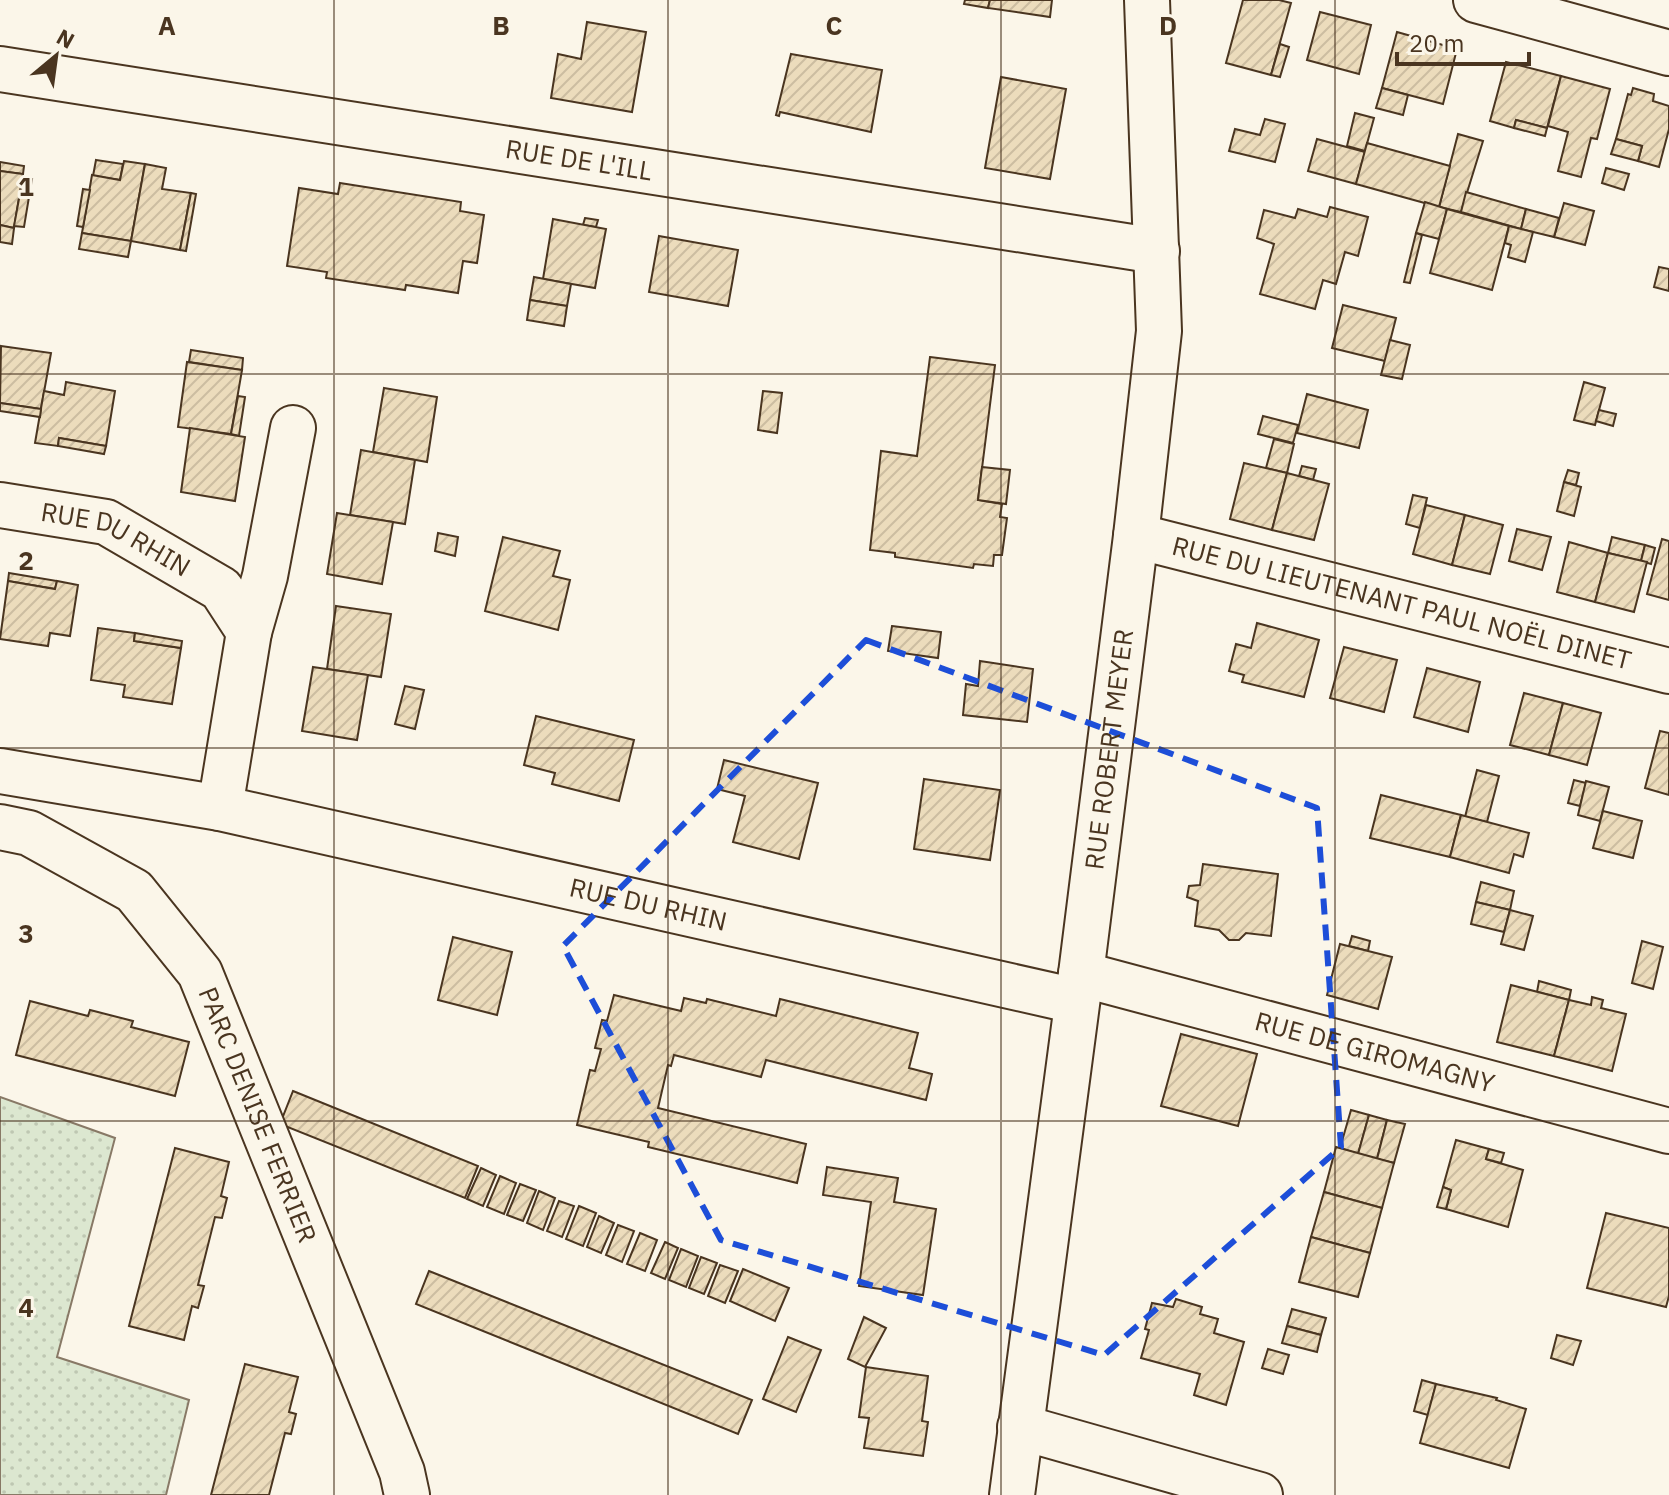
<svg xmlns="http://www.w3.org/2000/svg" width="1669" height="1495" font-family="'IBM Plex Sans',sans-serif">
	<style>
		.park { fill: url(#park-dots); stroke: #887966; stroke-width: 2 }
		.building { fill: url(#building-hatch); stroke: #4a3520; stroke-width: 2 }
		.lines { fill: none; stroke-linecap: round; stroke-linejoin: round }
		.minor-casing { stroke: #4a3520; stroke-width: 48 }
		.minor { stroke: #fbf6e9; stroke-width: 44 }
		.marked { fill: none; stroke: #1d4ed8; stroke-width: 6; stroke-dasharray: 16 10; stroke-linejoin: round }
		.grid { fill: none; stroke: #4a3520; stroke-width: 2; stroke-opacity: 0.55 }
		.labels { text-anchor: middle; stroke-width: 6; stroke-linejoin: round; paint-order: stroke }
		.street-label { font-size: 26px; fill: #4a3520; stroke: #fbf6e9 }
		.grid-label { font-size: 26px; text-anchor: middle; font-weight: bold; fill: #4a3520; stroke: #fbf6e9; stroke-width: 6; stroke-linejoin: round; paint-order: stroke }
	</style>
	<defs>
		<pattern id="park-dots" width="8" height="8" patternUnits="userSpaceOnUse" patternTransform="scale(2)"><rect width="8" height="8" fill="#dce7d0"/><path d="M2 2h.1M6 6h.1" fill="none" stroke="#bec7b2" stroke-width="1.8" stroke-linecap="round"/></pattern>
		<pattern id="building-hatch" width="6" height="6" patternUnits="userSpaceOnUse" patternTransform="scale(2)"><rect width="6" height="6" fill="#ecdcbc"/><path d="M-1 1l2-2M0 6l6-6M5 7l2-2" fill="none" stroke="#ccbda1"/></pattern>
	</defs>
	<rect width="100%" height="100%" fill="#fbf6e9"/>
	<polygon class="park" points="0,1097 115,1138 57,1357 189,1400 166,1495 0,1495"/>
	<g class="building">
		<polygon points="965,0 990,0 988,8 964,4"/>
		<polygon points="990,0 1052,0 1050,17 988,8"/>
		<polygon points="1243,0 1279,0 1291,3 1271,75 1226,63"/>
		<polygon points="1320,12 1371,25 1359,74 1307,60"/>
		<polygon points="587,22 646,32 632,112 551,98 558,54 581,59"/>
		<polygon points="1397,32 1457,49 1443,104 1382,88"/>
		<polygon points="1280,44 1289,47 1280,77 1271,75"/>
		<polygon points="791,54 882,70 871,132 780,112 779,116 776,115"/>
		<polygon points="1506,62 1561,76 1547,128 1516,120 1514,128 1490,121"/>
		<polygon points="1561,76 1610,89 1597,139 1591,138 1581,177 1558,171 1568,132 1548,126"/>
		<polygon points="1001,77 1066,89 1050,179 985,168"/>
		<polygon points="1382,88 1408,95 1403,115 1376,108"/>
		<polygon points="1633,88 1654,94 1653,101 1669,106 1669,129 1659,167 1638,161 1642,146 1616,139 1628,94 1631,95"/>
		<polygon points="1355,113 1374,118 1365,151 1347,146"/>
		<polygon points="1265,119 1285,124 1275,162 1229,151 1235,129 1260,135"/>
		<polygon points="1516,120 1547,128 1545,136 1514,128"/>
		<polygon points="1458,134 1483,141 1461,212 1439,207"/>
		<polygon points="1317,139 1365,152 1356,184 1308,171"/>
		<polygon points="1616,139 1642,146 1638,161 1611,154"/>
		<polygon points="1367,143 1450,166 1439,207 1356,184"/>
		<polygon points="96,160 123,164 120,180 93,176"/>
		<polygon points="124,161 145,164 131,241 82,233 92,175 120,180"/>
		<polygon points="0,162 24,166 23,174 0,171"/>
		<polygon points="145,164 166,168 162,189 191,193 180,250 131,241"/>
		<polygon points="1606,168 1629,174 1624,190 1602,183"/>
		<polygon points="0,171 23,174 14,228 0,225"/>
		<polygon points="23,177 32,179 24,227 14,226"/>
		<polygon points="340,183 461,202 460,211 484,215 477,263 463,261 458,293 406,285 405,290 326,278 327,272 287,266 299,188 338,194"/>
		<polygon points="83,189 90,190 83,227 77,226"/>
		<polygon points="1466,192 1526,209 1521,229 1461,212"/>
		<polygon points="191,193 196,194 186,251 180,250"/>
		<polygon points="1425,202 1447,209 1439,239 1416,233"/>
		<polygon points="1564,203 1594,211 1585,245 1554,237"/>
		<polygon points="1330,207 1368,217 1358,256 1345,252 1336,284 1323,280 1315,309 1260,294 1274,244 1257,238 1264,210 1295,218 1298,209 1327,217"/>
		<polygon points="1447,209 1509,226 1492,290 1430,273"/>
		<polygon points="1526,209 1559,218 1554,237 1521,229"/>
		<polygon points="585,218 598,220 596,227 583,225"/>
		<polygon points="553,219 606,229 595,288 543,279"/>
		<polygon points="0,225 14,228 12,244 0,242"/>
		<polygon points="1509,226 1533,232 1525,262 1508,257 1511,245 1505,243"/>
		<polygon points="82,233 131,241 128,257 79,249"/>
		<polygon points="1416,233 1422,235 1410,283 1404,282"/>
		<polygon points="659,236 738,250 728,306 649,292"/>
		<polygon points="1659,267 1669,269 1669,291 1654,287"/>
		<polygon points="534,277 571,284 567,306 530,300"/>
		<polygon points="530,300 567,306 564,326 527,320"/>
		<polygon points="1343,305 1396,318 1385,361 1332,348"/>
		<polygon points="1390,340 1410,345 1402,379 1381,375"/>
		<polygon points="1,346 51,353 41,409 0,403"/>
		<polygon points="191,350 243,358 242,370 189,362"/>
		<polygon points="930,357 995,365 978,500 1002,504 1000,517 1007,518 1002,555 994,555 993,566 974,564 973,568 895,557 895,553 870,550 881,451 917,456"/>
		<polygon points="187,362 242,370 231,434 178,427"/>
		<polygon points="66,382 115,391 106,446 59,438 58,446 35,443 44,391 64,395"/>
		<polygon points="1584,382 1605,388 1595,425 1574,420"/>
		<polygon points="384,388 437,397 427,462 373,452"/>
		<polygon points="763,391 782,393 777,433 758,430"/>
		<polygon points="1307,394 1368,410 1359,448 1297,433"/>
		<polygon points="238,396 245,397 239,436 231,434"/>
		<polygon points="0,403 41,409 40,417 0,411"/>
		<polygon points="1599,410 1616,414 1613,426 1596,421"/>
		<polygon points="1263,416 1298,425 1293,443 1258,434"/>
		<polygon points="190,428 245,437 235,501 181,492"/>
		<polygon points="59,438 106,446 104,454 58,446"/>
		<polygon points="1274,439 1294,444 1287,473 1266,468"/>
		<polygon points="361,450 415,460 405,524 350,515"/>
		<polygon points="1244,463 1287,473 1272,530 1230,519"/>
		<polygon points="1302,466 1316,469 1313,480 1299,476"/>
		<polygon points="982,467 1010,470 1006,504 978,500"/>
		<polygon points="1568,470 1579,473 1576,485 1564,482"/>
		<polygon points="1287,473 1329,484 1314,540 1272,530"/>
		<polygon points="1564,482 1581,487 1574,516 1557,511"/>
		<polygon points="1413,495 1427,498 1420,528 1406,524"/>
		<polygon points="1426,505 1465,515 1452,565 1413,554"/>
		<polygon points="337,513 393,522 382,584 327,574"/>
		<polygon points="1465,515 1503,525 1490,574 1452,565"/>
		<polygon points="1517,529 1551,537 1542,570 1509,561"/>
		<polygon points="438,533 458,537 455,556 435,551"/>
		<polygon points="503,537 560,551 553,576 570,580 558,630 485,611"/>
		<polygon points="1612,537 1645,545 1641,561 1608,553"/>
		<polygon points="1662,539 1669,541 1669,600 1647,594"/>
		<polygon points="1569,542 1608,553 1595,602 1557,592"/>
		<polygon points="1645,545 1655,548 1651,564 1641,561"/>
		<polygon points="1608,553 1647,562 1634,612 1595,602"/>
		<polygon points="9,573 57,581 55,589 8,581"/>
		<polygon points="8,581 55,589 57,581 78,585 70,636 50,633 48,646 0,639"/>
		<polygon points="336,606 391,614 381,677 327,669"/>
		<polygon points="1257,623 1319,640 1304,697 1242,682 1244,675 1229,671 1236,644 1251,648"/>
		<polygon points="892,626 941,632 938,658 888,651"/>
		<polygon points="98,628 135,633 134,641 181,648 172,704 123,697 125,685 91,680"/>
		<polygon points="135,633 182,641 181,648 134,641"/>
		<polygon points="1344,647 1397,660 1384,712 1330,698"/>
		<polygon points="980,661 1033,669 1027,722 963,715 966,684 978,686"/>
		<polygon points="313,667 368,675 357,740 302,731"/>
		<polygon points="1427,668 1480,682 1468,732 1414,717"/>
		<polygon points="405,686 424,690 415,729 395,724"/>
		<polygon points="1524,693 1563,703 1549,755 1510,745"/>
		<polygon points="1563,703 1601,713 1587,765 1549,755"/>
		<polygon points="536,716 634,740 619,801 552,784 555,773 524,765"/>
		<polygon points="1660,731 1669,733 1669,795 1645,788"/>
		<polygon points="724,760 818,783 799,859 733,842 745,796 717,789"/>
		<polygon points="1477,770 1499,776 1487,822 1465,817"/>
		<polygon points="924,779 1000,790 990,860 914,849"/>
		<polygon points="1574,780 1586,783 1580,806 1568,803"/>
		<polygon points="1586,781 1609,787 1600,821 1578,815"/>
		<polygon points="1381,795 1461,815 1450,857 1370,838"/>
		<polygon points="1603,811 1642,821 1633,858 1593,848"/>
		<polygon points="1461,815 1529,833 1523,857 1514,854 1509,873 1450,857"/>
		<polygon points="1203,864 1278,874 1271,936 1246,933 1239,940 1229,940 1219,930 1195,926 1198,901 1187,897 1189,886 1200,885"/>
		<polygon points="1481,882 1514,891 1510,910 1476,902"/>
		<polygon points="1476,902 1510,910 1504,932 1471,924"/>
		<polygon points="1510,910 1533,916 1524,950 1501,944"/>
		<polygon points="1352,936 1370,941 1368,951 1349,946"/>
		<polygon points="453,937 512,952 497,1015 438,1000"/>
		<polygon points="1642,941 1663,947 1653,989 1632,983"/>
		<polygon points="1340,944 1392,957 1378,1009 1327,995"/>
		<polygon points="1539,981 1571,990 1569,1000 1537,992"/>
		<polygon points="1511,985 1569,1000 1554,1056 1497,1042"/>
		<polygon points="614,995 681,1011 684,998 706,1003 707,999 776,1016 780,999 918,1033 909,1068 932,1074 926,1100 766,1060 761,1077 674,1055 671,1066 668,1065 658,1108 806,1144 797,1183 648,1147 649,1142 577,1125 590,1070 595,1071 601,1049 595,1048 602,1020 607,1021"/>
		<polygon points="1592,997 1603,1000 1601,1008 1626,1014 1612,1071 1554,1056 1569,1000 1591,1005"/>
		<polygon points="30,1001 88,1016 90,1010 133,1021 131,1027 189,1042 175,1096 16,1055"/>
		<polygon points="1181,1034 1257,1054 1238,1126 1161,1106"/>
		<polygon points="293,1091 478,1166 465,1198 280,1124"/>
		<polygon points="1351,1110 1369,1115 1358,1154 1340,1148"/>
		<polygon points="1369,1115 1387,1120 1377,1159 1358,1154"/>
		<polygon points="1387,1120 1405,1124 1394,1163 1377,1159"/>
		<polygon points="1456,1140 1489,1149 1486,1159 1523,1170 1508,1227 1446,1209 1451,1190 1443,1187"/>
		<polygon points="1336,1147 1394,1163 1382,1208 1324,1192"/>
		<polygon points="175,1148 229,1162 221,1196 227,1198 222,1218 215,1217 198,1285 204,1286 198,1308 192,1306 184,1340 129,1326"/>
		<polygon points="1489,1149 1504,1153 1501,1163 1486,1159"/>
		<polygon points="827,1167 898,1178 894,1202 936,1209 923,1295 859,1286 871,1202 823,1195"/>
		<polygon points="481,1168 496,1175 483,1206 467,1199"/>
		<polygon points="500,1176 516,1183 504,1214 487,1207"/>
		<polygon points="520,1184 536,1190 523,1221 507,1215"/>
		<polygon points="1443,1187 1451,1190 1446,1209 1437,1207"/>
		<polygon points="539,1191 555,1198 543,1230 527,1223"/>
		<polygon points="1324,1192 1382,1208 1370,1253 1311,1237"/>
		<polygon points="559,1201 574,1206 562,1237 547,1231"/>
		<polygon points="579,1206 596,1213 583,1246 566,1239"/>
		<polygon points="1606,1213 1669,1228 1669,1296 1666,1307 1587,1288"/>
		<polygon points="599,1216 614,1223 601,1253 587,1247"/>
		<polygon points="618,1225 634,1231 622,1262 606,1255"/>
		<polygon points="640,1233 657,1240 645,1271 627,1264"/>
		<polygon points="1311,1237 1370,1253 1358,1297 1299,1282"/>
		<polygon points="665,1242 678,1248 665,1279 651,1273"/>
		<polygon points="681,1249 698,1256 686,1287 669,1280"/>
		<polygon points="701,1257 717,1263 704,1294 689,1288"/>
		<polygon points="720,1265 738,1271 725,1303 708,1296"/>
		<polygon points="743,1269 789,1288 775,1321 730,1301"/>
		<polygon points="429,1271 752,1400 738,1434 416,1304"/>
		<polygon points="1176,1299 1202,1307 1200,1314 1218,1319 1214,1333 1244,1342 1226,1405 1194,1395 1200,1374 1141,1358 1149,1330 1145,1329 1152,1303 1173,1307"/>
		<polygon points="1292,1309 1326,1318 1321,1335 1287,1326"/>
		<polygon points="864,1317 886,1328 865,1367 848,1359"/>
		<polygon points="1287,1326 1321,1335 1317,1352 1282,1343"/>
		<polygon points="1557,1335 1581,1341 1573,1365 1551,1358"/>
		<polygon points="788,1337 821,1350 796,1412 763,1399"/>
		<polygon points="1268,1349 1289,1355 1283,1374 1262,1368"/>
		<polygon points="245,1364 298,1377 289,1412 296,1414 291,1434 285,1433 269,1495 211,1495"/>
		<polygon points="866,1367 928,1376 922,1421 928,1422 923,1456 864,1448 869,1418 859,1417"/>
		<polygon points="1422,1380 1436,1384 1428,1415 1414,1411"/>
		<polygon points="1436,1384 1497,1398 1496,1400 1526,1409 1509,1468 1420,1443"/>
	</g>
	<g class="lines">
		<defs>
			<g id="minor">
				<polyline points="1476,0 1669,53"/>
				<path id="s1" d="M0,69L1157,251"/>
				<path id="s2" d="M0,505L106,522L221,589L249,632L220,808"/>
				<path id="s3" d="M1136,536L1669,671"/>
				<polyline points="249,632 265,576 293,428"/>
				<path id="s4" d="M0,771L220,808L1076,1001"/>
				<path id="s5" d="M0,827L29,833L134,891L200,973L402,1472L407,1495"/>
				<path id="s6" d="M1081,974L1669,1131"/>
				<polyline points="1020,1427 1260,1495"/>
				<path id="s7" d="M1012,1495L1081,974L1136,536L1159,331L1147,0"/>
			</g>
		</defs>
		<use href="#minor" class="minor-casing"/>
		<use href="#minor" class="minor"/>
	</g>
	<path class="marked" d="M866,640L1317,808L1341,1147L1104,1355L721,1240L563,946Z"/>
	<path class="grid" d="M334,0V1495M668,0V1495M1001,0V1495M1335,0V1495M0,374H1669M0,748H1669M0,1121H1669"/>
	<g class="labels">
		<g class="street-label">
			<text dy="9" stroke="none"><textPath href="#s1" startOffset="586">RUE DE L'ILL</textPath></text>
			<text dy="9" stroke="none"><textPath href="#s2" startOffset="122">RUE DU RHIN</textPath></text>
			<text dy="9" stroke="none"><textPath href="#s3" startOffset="274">RUE DU LIEUTENANT PAUL NOËL DINET</textPath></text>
			<text dy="9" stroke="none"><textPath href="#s7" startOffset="752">RUE ROBERT MEYER</textPath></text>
			<text dy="9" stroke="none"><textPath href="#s4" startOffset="662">RUE DU RHIN</textPath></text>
			<text dy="9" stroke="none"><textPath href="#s6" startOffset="304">RUE DE GIROMAGNY</textPath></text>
			<text dy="9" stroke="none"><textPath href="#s5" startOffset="408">PARC DENISE FERRIER</textPath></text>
		</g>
	</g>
	<g class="grid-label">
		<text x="167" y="35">A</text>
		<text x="501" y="35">B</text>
		<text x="834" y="35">C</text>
		<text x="1168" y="35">D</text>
		<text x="26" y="196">1</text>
		<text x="26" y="570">2</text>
		<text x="26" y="943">3</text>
		<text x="26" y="1317">4</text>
	</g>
	<g transform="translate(56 56) rotate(29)" stroke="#fbf6e9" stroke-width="6" paint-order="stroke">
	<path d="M0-6L14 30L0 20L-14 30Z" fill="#4a3520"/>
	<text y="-12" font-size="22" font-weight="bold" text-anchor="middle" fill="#4a3520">N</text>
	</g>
	<path d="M1397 52v12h132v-12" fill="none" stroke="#4a3520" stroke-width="4"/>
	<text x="1409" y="52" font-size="24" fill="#4a3520" stroke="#fbf6e9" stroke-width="6" paint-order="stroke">20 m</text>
</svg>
